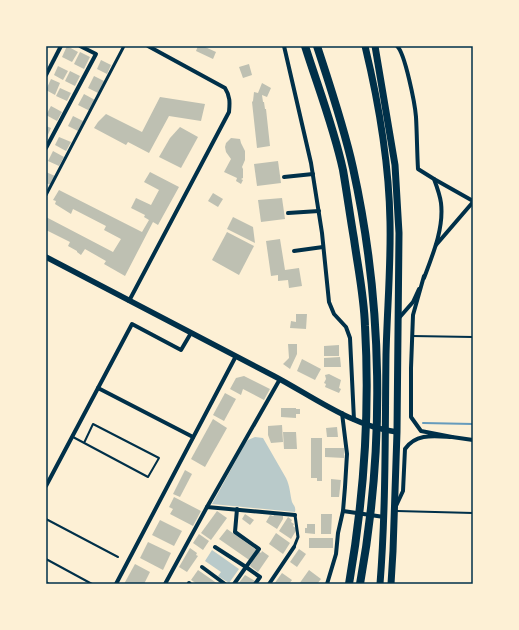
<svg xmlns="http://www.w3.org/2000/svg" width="519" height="630" font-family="Roboto,sans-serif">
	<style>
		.green { fill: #b9caca }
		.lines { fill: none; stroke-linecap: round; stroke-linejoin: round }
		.stream { stroke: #669bbc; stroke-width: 2 }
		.building { fill: #bec0b2 }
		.service { stroke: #003049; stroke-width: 2 }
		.pedestrian { stroke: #003049; stroke-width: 3 }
		.minor { stroke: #003049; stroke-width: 4 }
		.tertiary { stroke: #003049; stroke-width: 5.5 }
		.primary { stroke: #003049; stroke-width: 7 }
		.motorway { stroke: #003049; stroke-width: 8 }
		.neatline { fill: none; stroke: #003049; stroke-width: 1.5 }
	</style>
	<rect width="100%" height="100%" fill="#fdf0d5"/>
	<g class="green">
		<path d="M255,437L263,438L286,478C290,486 290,494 292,502C294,506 296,507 295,512L212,504L245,444L248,440Z"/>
		<polygon points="212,550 239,569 229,583 218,576 221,572 205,561"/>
	</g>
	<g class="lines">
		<polyline class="stream" points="423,423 473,424"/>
	</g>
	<g class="building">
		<polygon points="67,46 78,52 72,62 62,57"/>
		<polygon points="198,46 203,46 216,52 213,59 196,51"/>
		<polygon points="80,52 90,57 84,69 74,64"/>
		<polygon points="101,60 111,65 107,74 97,69"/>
		<polygon points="249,64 252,75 243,78 239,67"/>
		<polygon points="58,66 68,71 63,80 54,75"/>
		<polygon points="70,71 80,76 75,86 65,81"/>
		<polygon points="94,76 104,81 98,93 88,88"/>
		<polygon points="51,79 60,83 55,95 46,90"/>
		<polygon points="262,83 271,88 267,97 262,95 263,102 264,102 265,109 266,109 270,146 257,148 252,102 253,101 254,92 258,93"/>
		<polygon points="60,88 71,93 67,101 56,96"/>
		<polygon points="84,94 95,100 90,111 78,105"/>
		<polygon points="160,97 205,104 201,121 169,116 149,153 128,142 126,145 94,128 98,122 106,114 142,132"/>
		<polygon points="51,106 62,112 57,121 46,115"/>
		<polygon points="73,116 83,121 78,131 68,126"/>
		<polygon points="46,126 51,128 46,139"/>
		<polygon points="180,127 198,137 181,168 159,157 170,138"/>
		<polygon points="59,137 71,142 66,151 55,145"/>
		<polygon points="231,138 240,139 241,143 245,151 245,160 242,167 243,169 243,178 241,179 243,180 241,184 236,181 237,178 224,172 231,159 226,152 225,147 226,143"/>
		<polygon points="53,151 64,157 59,166 48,161"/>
		<polygon points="278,161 281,183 257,186 254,164"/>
		<polygon points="46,172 55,176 51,185 46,183"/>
		<polygon points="150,172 179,187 158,225 153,222 125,276 104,264 106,261 85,249 81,255 77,252 77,251 68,246 70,242 46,230 46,217 113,252 121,239 104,230 106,226 73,209 71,214 55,204 56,201 53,200 59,190 142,232 149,220 144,217 145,215 131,208 136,198 151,205 159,190 144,182"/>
		<polygon points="213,193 223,199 218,207 208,201"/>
		<polygon points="282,198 285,219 261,222 258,200"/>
		<polygon points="233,217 253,227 255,243 227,229"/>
		<polygon points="227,232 254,246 239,275 212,260"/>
		<polygon points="280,239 285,270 299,268 302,286 289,288 288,280 278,281 278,275 271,276 266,241"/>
		<polygon points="296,314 307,314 306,329 290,328 291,321 296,322"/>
		<polygon points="288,344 297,344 297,354 290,369 283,364 289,358"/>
		<polygon points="339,345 339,356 324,356 324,346"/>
		<polygon points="340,357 341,367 324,367 324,358"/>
		<polygon points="302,359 321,369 315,380 297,371"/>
		<polygon points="329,374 341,380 339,388 341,389 339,393 325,387 326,384 324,383 326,379 325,375"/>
		<polygon points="244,376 270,389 264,400 243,389 241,395 230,389 236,378"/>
		<polygon points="225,393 236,399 224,421 213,415"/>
		<polygon points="281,408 296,408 296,409 300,409 300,414 296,414 296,418 281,417"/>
		<polygon points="213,419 227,428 205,467 191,459"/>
		<polygon points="282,425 283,442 271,443 268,435 268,426"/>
		<polygon points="337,427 338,437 327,437 326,428"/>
		<polygon points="283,432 296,432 297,449 284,449"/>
		<polygon points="311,438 322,438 322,481 317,481 317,478 311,478"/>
		<polygon points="325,448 344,448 344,458 325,457"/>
		<polygon points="185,470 192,474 180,497 173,494"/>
		<polygon points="331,479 341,480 339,497 331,497"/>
		<polygon points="174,497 201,511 193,526 170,514 173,509 169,507"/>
		<polygon points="217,511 227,518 211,540 201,533"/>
		<polygon points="245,514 254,520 250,525 242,519"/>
		<polygon points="321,514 332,514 331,534 321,534"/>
		<polygon points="270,515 273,516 274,515 283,516 283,519 277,529 266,522"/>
		<polygon points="288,517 292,520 291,522 294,524 293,526 297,529 291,539 279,531"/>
		<polygon points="160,520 182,531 174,546 152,535"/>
		<polygon points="307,524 315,524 315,534 305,533 305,528 307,528"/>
		<polygon points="227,529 261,553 262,551 269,556 258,572 250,566 252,562 219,539"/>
		<polygon points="276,533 290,543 283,554 269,544"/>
		<polygon points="199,534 209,541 203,550 193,543"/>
		<rect x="309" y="538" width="24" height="10"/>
		<polygon points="148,542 171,553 163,570 140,558"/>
		<polygon points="190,548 197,553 196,555 198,556 187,572 179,567"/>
		<polygon points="299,549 306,554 297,567 290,562"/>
		<polygon points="135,564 150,572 144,584 124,584"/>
		<polygon points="198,570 218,584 197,584 191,580"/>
		<polygon points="309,570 321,579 317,584 299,584"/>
		<polygon points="282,573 292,580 289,584 274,584"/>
		<polygon points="245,575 255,581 253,584 238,584"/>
	</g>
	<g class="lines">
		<g class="service">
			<polyline points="412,336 473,337"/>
			<polyline points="73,437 148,477 159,458 93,424 84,443"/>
			<polyline points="397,511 473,513"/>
			<polyline points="46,519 118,557"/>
			<polyline points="46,559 92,584"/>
			<polyline points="46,582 49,584"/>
		</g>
		<g class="pedestrian">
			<polyline points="46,195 124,46"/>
			<polyline points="294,547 298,537 295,515"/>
		</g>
		<g class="minor">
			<polyline points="284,46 311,163 322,233 329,302 334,314 346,327 350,338 354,420"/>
			<path d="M397,46C405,53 415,104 416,117C417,134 417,152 418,169L434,179C437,187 440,195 441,203C444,228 433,254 424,278"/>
			<polyline points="46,75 61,46"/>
			<polyline points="46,148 96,54 80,46"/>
			<polyline points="284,177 313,174"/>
			<polyline points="434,179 473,201"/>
			<polyline points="288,213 319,211"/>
			<polyline points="436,245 473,202"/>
			<polyline points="294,251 323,247"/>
			<path d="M129,301L229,112C230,102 230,96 225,88L148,46"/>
			<polyline points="399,318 413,302 419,289"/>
			<polyline points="98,388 193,437"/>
			<polyline points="452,437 473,440"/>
			<polyline points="46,486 132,324 181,350 191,333"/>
			<path d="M396,506L403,491L405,449C416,433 434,436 452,437L421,431L411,417V368L413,315L424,276"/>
			<polyline points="207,507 280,379"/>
			<polyline points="343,511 384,517"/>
			<polyline points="215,547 246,567 259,549 235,532 237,509"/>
			<polyline points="202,567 225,584"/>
			<polyline points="189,583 190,584"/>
			<polyline points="116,584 236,356"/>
			<polyline points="165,584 207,507 295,515"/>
			<polyline points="234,584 246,567 260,577 255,584"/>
			<polyline points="269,584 294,547"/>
			<polyline points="327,584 336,554 338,533 343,511 345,487 347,454 342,413"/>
		</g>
		<path class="tertiary" d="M46,257C122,297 198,336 274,376C312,396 353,427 397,432"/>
		<g class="primary">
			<path d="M365,46C379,104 389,162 390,222C391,266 387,311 386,355C385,431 386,508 380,584"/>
			<polyline points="375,46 395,165 399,233 397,432 393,551 391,584"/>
		</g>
		<g class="motorway">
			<path d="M305,46C318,87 334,128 343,170C347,193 350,216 354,239C358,268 364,296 365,326C370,413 364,498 349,584"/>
			<path d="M317,46C330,86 344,127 353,168C383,304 385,447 360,584"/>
		</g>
	</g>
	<rect width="519" height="630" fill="none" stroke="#fdf0d5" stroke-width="94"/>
	<rect x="47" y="47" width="425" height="536" class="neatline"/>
</svg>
